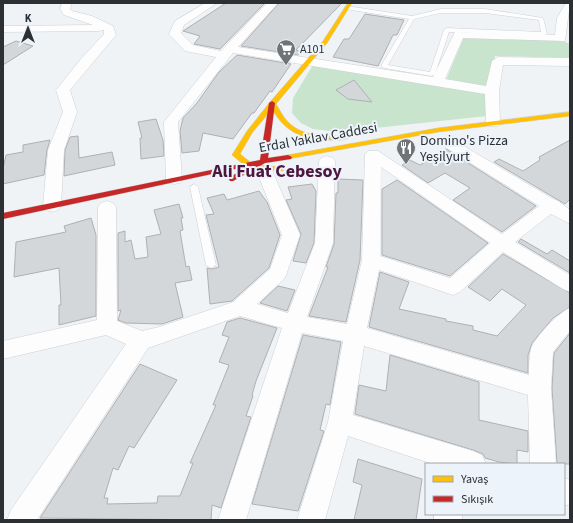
<svg xmlns="http://www.w3.org/2000/svg" width="573" height="523" font-family="'Source Sans 3',sans-serif">
	<style>
		.green { fill: #c8e4cc }
		.building { fill: #d4d7da; stroke: #aeb1b3 }
		.lines { fill: none; stroke-linecap: round; stroke-linejoin: round }
		.lane-casing { stroke: #ced0d3; stroke-width: 1 }
		.street-casing { stroke: #ced0d3; stroke-width: 1 }
		.slow-casing { stroke: #ced0d3; stroke-width: 1 }
		.jam-casing { stroke: #ced0d3; stroke-width: 1 }
		.lane { fill: #fdfdfe; fill-rule: evenodd }
		.street { fill: #fdfdfe; fill-rule: evenodd }
		.slow { fill: #ffc107; fill-rule: evenodd }
		.jam { fill: #c62828; fill-rule: evenodd }
		.labels { text-anchor: middle; stroke-width: 4; stroke-linejoin: round; paint-order: stroke }
		.far-poi-label { font-size: 12px; fill: #2d3033; stroke: #ecf3fa; text-anchor: start }
		.street-label { font-size: 14px; fill: #2d3033; stroke: #ecf3fa }
		.poi-label { font-size: 14px; fill: #2d3033; stroke: #ecf3fa; text-anchor: start }
		.district-label { font-size: 18px; font-weight: bold; fill: #4e153e; stroke: #ecf3fa }
	</style>
	<rect width="100%" height="100%" fill="#f0f3f6"/>
	<g class="green">
		<polygon points="464,37 563,41 570,44 570,58 495,56 489,87 446,80"/>
		<polygon points="313,65 485,94 487,116 338,132 313,129 301,123 292,113 293,98"/>
	</g>
	<g class="building">
		<polygon points="226,3 265,3 220,49 194,44 200,36 183,31"/>
		<polygon points="279,3 342,3 296,50 302,52 299,55 241,46"/>
		<polygon points="365,14 404,20 397,35 393,35 378,66 333,57 344,39 349,39"/>
		<polygon points="16,41 33,46 3,65 3,47"/>
		<polygon points="237,55 291,64 272,92 270,91 254,113 252,113 233,139 203,133 199,151 182,153 180,131 183,118 197,103 219,72"/>
		<polygon points="354,80 372,102 348,99 336,90"/>
		<polygon points="156,119 163,140 164,156 141,159 140,138 142,138 138,122"/>
		<polygon points="78,136 79,158 112,152 115,165 64,176 65,150 70,137"/>
		<polygon points="50,140 47,150 44,175 3,184 3,169 6,155 23,152 23,145"/>
		<polygon points="570,140 570,199 565,204 494,162 499,159 523,171 540,160 539,157"/>
		<polygon points="446,149 536,206 502,232 453,200 470,188 445,173 428,183 402,165 410,160 420,165"/>
		<polygon points="338,179 363,180 360,260 346,322 309,316 328,267 326,267 334,244 336,193 338,193"/>
		<polygon points="397,180 488,243 450,276 382,255 382,189"/>
		<polygon points="312,184 316,191 314,243 306,263 293,261 301,234 286,200 292,199 288,187"/>
		<polygon points="259,191 267,202 280,235 269,268 232,301 210,304 207,268 212,269 219,267 206,215 214,214 207,198 224,194 227,200"/>
		<polygon points="179,204 183,218 181,218 183,230 180,231 186,267 189,266 192,280 175,283 183,317 162,324 126,323 118,320 121,310 118,311 118,233 125,231 125,242 131,240 135,259 148,257 146,237 161,234 154,210"/>
		<polygon points="91,218 96,235 96,316 59,325 59,305 61,305 59,268 14,277 16,242 66,232 64,226"/>
		<polygon points="521,239 547,254 552,250 570,261 570,273 518,242"/>
		<polygon points="503,254 570,293 570,307 553,318 532,343 528,355 528,373 369,327 380,272 409,282 399,309 446,319 446,321 473,326 473,330 497,336 526,305 502,289 490,301 468,287"/>
		<polygon points="278,286 295,290 287,311 260,303"/>
		<polygon points="240,318 277,328 256,381 252,395 253,396 246,416 251,417 221,508 212,505 211,520 40,518 140,364 177,380 134,448 129,446 118,470 113,468 104,498 108,498 107,504 157,503 158,496 180,496 193,463 190,463 216,405 213,405 229,365 219,362 229,337 222,335 227,322"/>
		<polygon points="570,333 570,464 557,464 552,388 554,353"/>
		<polygon points="303,335 341,342 330,405 326,404 320,430 324,431 298,511 252,504"/>
		<polygon points="390,355 479,382 479,420 528,431 528,452 517,450 517,464 499,462 485,458 483,454 473,450 355,414 359,385 386,391"/>
		<polygon points="358,459 422,479 416,520 354,520 362,485 353,482"/>
	</g>
	<g class="lines">
		<defs>
			<g id="lane">
				<path d="M347,6L412,16L441,9H485L543,18L547,34L544,36L449,32L435,74L432,76L384,68L381,66L409,19L345,9V7ZM441,13H485L539,20L541,32L447,28L444,30L430,72L388,65L414,19Z"/>
				<polygon points="194,184 198,187 216,265 211,268 206,265 190,187"/>
			</g>
			<g id="street">
				<polygon points="62,3 72,3 70,9 72,11 92,16 113,26 116,35 70,90 77,112 64,150 61,206 58,210 52,212 46,210 43,206 48,150 63,112 56,90 80,60 104,34 104,30 98,31 3,32 3,26 93,25 64,15 60,9"/>
				<polygon points="205,3 217,3 184,25 181,33 193,45 221,51 267,3 278,3 238,47 433,77 455,32 555,35 557,18 566,3 570,3 565,41 463,38 445,79 486,86 492,61 498,57 570,58 570,66 503,65 499,91 500,123 498,126 488,126 486,123 485,94 233,53 178,122 182,179 180,183 174,184 168,183 166,179 164,122 216,57 185,51 169,34 175,21"/>
				<path d="M447,137L452,139L553,199L558,201L570,210V224L551,214L515,242L570,275V292L563,289L503,252L460,292L453,295L379,270L367,328L529,375C529,366 529,357 531,349C534,338 560,311 570,308V331L553,352L551,388L556,464H530L528,395L364,346L353,415L473,451L482,455L486,464H433L348,436L325,520H297L328,422L343,341L302,333L246,520H218L282,328L240,316L148,348L37,520H7L11,510L126,344L106,335L3,359V341L97,320L98,207L101,203L107,201L113,203L116,207L117,321L142,331L159,327L233,302L270,269L282,235L257,172L259,168L265,167L271,168L300,235L285,278L257,304L288,313L315,243L319,161L321,158L327,156L333,158L335,161L333,243L307,317L347,324L362,260L365,154L368,151H378L502,234L539,206L442,145L439,142L442,139ZM381,167L490,243L450,278L380,256Z"/>
				<polygon points="564,478 570,480 570,506 564,504"/>
				<rect x="434" y="514" width="28" height="6"/>
			</g>
			<g id="slow">
				<path d="M348,3H352L327,43L276,104C280,110 283,117 288,122C303,137 325,136 344,136L348,138C343,141 335,140 329,140C302,139 286,133 272,109L252,133L240,154L254,165L282,167L286,169L282,171L249,169L232,155L247,131L270,102L323,41Z"/>
				<polygon points="570,112 570,116 438,132 288,159 284,157 288,155 438,128"/>
			</g>
			<polygon id="jam" points="272,101 275,103 268,158 288,155 292,157 291,159 265,163 233,181 230,181 229,179 230,177 249,166 3,219 3,213 260,160 269,103"/>
		</defs>
		<use href="#lane" class="lane-casing"/>
		<use href="#street" class="street-casing"/>
		<use href="#slow" class="slow-casing"/>
		<use href="#jam" class="jam-casing"/>
		<use href="#lane" class="lane"/>
		<use href="#street" class="street"/>
		<use href="#slow" class="slow"/>
		<use href="#jam" class="jam"/>
	</g>
	<defs>
		<symbol id="supermarket-pin" viewBox="-11 -11 22 30"><path d="M0 17L-7.5 6A9.5 9.5 0 1 1 7.5 6Z" fill="#717477" stroke="#ecf3fa"/><path d="M-6-5.5h2.5l.6 2H6L4.5 2H-2.5L-4.4-4H-6ZM-1.5 3.2a1.3 1.3 0 1 0 .1 0ZM3 3.2a1.3 1.3 0 1 0 .1 0Z" fill="#fff"/></symbol>
		<symbol id="restaurant-pin" viewBox="-11 -11 22 30"><path d="M0 17L-7.5 6A9.5 9.5 0 1 1 7.5 6Z" fill="#717477" stroke="#ecf3fa"/><path d="M-5-6h1v4h1v-4h1v4h1v-4h1v5L-1.5 .5V6h-2V.5L-5-1ZM5-6V6H3V1.5H1.5Q1.5-4 5-6Z" fill="#fff"/></symbol>
	</defs>
	<g fill-rule="evenodd">
		<use href="#supermarket-pin" x="275" y="38" width="22" height="30"/>
		<use href="#restaurant-pin" x="395" y="137" width="22" height="30"/>
	</g>
	<g class="labels">
		<g class="far-poi-label">
			<text x="300" y="53">A101</text>
		</g>
		<g class="street-label">
			<text transform="translate(318 137) rotate(-10)" y="5">Erdal Yaklav Caddesi</text>
		</g>
		<g class="poi-label">
			<text x="420" y="145">Domino's Pizza<tspan x="420" dy="16">Yeşilyurt</tspan></text>
		</g>
		<g class="district-label">
			<text x="277" y="177">Ali Fuat Cebesoy</text>
		</g>
	</g>
	<rect width="573" height="523" fill="none" stroke="#2d3033" stroke-width="8"/>
	<rect x="425" y="463" width="140" height="52" fill="#ecf3fa" stroke="#a0a5aa"/>
	<rect x="433" y="476" width="20" height="6" fill="#ffc107" stroke="#a0a5aa"/>
	<text x="461" y="483" font-size="12" fill="#2d3033">Yavaş</text>
	<rect x="433" y="496" width="20" height="6" fill="#c62828" stroke="#a0a5aa"/>
	<text x="461" y="503" font-size="12" fill="#2d3033">Sıkışık</text>
	<g transform="translate(28 28)" stroke="#ecf3fa" stroke-width="3" paint-order="stroke">
	<path d="M0-3L7 15L0 10L-7 15Z" fill="#2d3033"/>
	<text y="-6" font-size="11" font-weight="bold" text-anchor="middle" fill="#2d3033">K</text>
	</g>
</svg>
